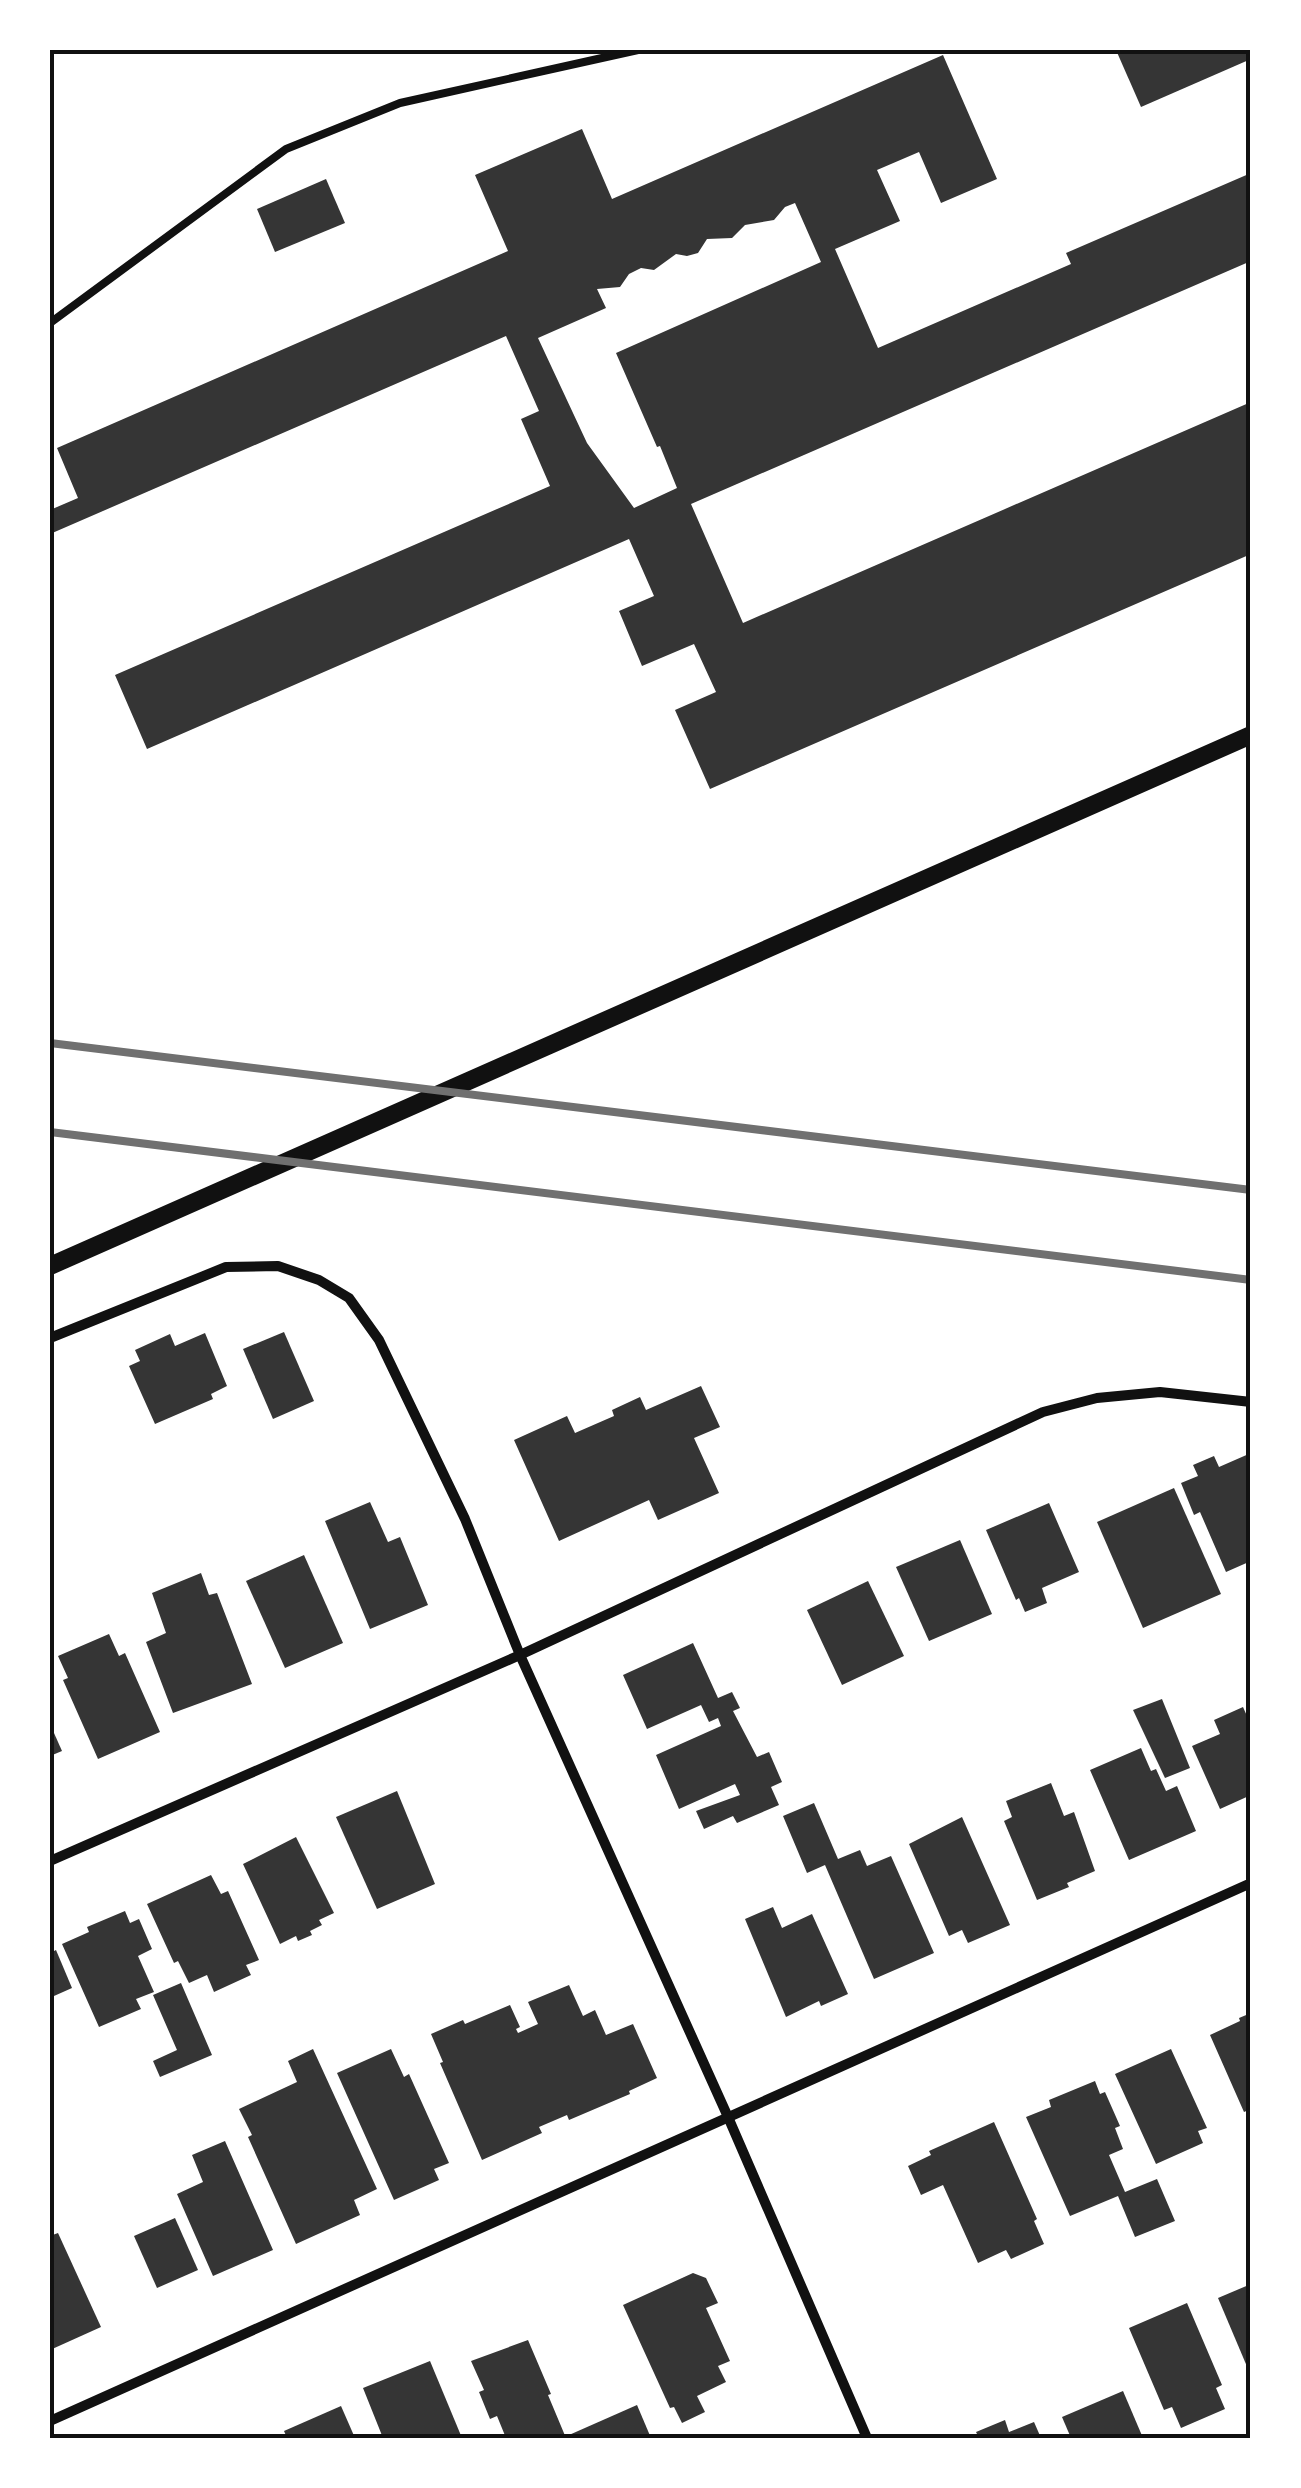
<svg xmlns="http://www.w3.org/2000/svg" width="1301" height="2488" font-family="Spectral,serif">
	<style>
		.building { fill: #353535; fill-rule: evenodd }
		.lines { fill: none; stroke-linecap: round; stroke-linejoin: round }
		.service { stroke: #111; stroke-width: 8 }
		.minor { stroke: #111; stroke-width: 10 }
		.tertiary { stroke: #111; stroke-width: 18 }
		.rail { stroke: #707070; stroke-width: 8 }
		.neatline { fill: none; stroke: #111; stroke-width: 4 }
	</style>
	<rect width="100%" height="100%" fill="#fff"/>
	<g class="building">
		<polygon points="1116,50 1251,50 1251,59 1141,107"/>
		<path d="M943,55L997,179L941,203L919,152L877,170L900,221L835,249L878,348L1071,264L1066,253L1251,173V261L691,504L743,623L1251,402V554L710,789L675,710L716,692L694,644L642,666L619,611L654,596L629,539L147,749L115,675L550,486L521,419L539,411L506,336L50,534V510L78,498L57,448L508,251L475,175L582,129L612,199ZM795,203L821,262L616,353L657,447L660,446L677,488L634,508L587,443L538,338L606,308L597,289L620,287L629,274L641,268L654,270L676,254L687,256L698,253L707,239L732,238L745,225L774,220L785,207Z"/>
		<polygon points="326,179 345,223 275,252 257,209"/>
		<polygon points="284,1332 314,1401 273,1419 243,1349"/>
		<polygon points="205,1333 227,1386 211,1394 213,1399 155,1424 129,1366 140,1361 135,1350 170,1334 175,1346"/>
		<polygon points="701,1386 720,1427 694,1438 719,1493 658,1520 649,1500 559,1541 514,1440 567,1416 575,1433 614,1416 612,1410 640,1397 646,1410"/>
		<polygon points="1251,1453 1251,1561 1226,1572 1200,1512 1194,1515 1181,1483 1198,1476 1193,1465 1214,1456 1219,1467"/>
		<polygon points="1174,1488 1221,1594 1143,1628 1097,1522"/>
		<polygon points="370,1502 388,1542 400,1537 428,1605 370,1629 325,1521"/>
		<polygon points="1049,1503 1079,1572 1042,1588 1047,1603 1025,1612 1019,1598 1016,1600 986,1530"/>
		<polygon points="960,1540 992,1614 929,1641 896,1567"/>
		<polygon points="304,1555 343,1643 285,1668 246,1581"/>
		<polygon points="201,1573 209,1595 217,1593 252,1684 173,1713 146,1642 166,1633 152,1593"/>
		<polygon points="868,1581 904,1656 842,1685 807,1610"/>
		<polygon points="109,1634 119,1656 125,1653 160,1732 98,1759 63,1680 68,1678 58,1656"/>
		<polygon points="693,1643 718,1698 732,1692 740,1708 733,1711 757,1757 769,1752 782,1782 771,1787 779,1805 737,1823 733,1816 704,1829 696,1811 740,1795 735,1784 679,1809 656,1755 721,1726 718,1718 709,1722 701,1705 647,1729 623,1675"/>
		<polygon points="1162,1699 1190,1768 1165,1778 1133,1710"/>
		<polygon points="1243,1707 1251,1725 1251,1795 1220,1809 1192,1746 1220,1734 1214,1720"/>
		<polygon points="50,1724 62,1751 50,1756"/>
		<polygon points="1141,1748 1151,1771 1156,1769 1166,1791 1177,1786 1196,1831 1129,1860 1090,1770"/>
		<polygon points="1051,1783 1064,1816 1074,1812 1095,1871 1067,1883 1069,1887 1037,1900 1004,1821 1012,1817 1006,1801"/>
		<polygon points="397,1791 435,1884 377,1909 336,1817"/>
		<polygon points="814,1803 838,1859 860,1850 867,1866 891,1856 934,1953 874,1979 825,1865 807,1873 783,1816"/>
		<polygon points="962,1817 1010,1925 968,1943 962,1930 949,1936 909,1844"/>
		<polygon points="296,1837 334,1913 319,1920 322,1925 310,1931 312,1935 298,1941 296,1936 280,1944 243,1864"/>
		<polygon points="211,1875 221,1894 228,1891 259,1960 246,1965 251,1975 214,1992 207,1975 189,1983 178,1961 174,1963 147,1904"/>
		<polygon points="773,1907 782,1928 812,1914 848,1994 821,2006 819,2001 786,2017 745,1919"/>
		<polygon points="125,1911 130,1923 139,1919 152,1949 138,1956 154,1992 136,1999 141,2009 99,2027 62,1944 89,1932 87,1927"/>
		<polygon points="56,1950 72,1988 54,1996 50,1994 50,1953"/>
		<polygon points="181,1983 212,2055 160,2077 153,2061 177,2050 153,1995"/>
		<polygon points="569,1985 583,2016 595,2010 606,2035 633,2024 657,2078 629,2091 630,2094 569,2120 567,2115 539,2127 542,2133 482,2160 440,2063 443,2062 431,2034 463,2020 465,2024 510,2005 520,2027 516,2029 518,2033 538,2024 528,2002"/>
		<polygon points="1251,2013 1251,2109 1244,2112 1210,2035 1240,2021 1239,2018"/>
		<polygon points="313,2049 377,2189 354,2200 360,2215 296,2244 248,2137 252,2135 239,2109 297,2082 288,2061"/>
		<polygon points="391,2049 404,2077 409,2074 449,2163 434,2169 439,2180 394,2200 337,2073"/>
		<polygon points="1171,2049 1207,2128 1198,2131 1203,2143 1156,2164 1115,2074"/>
		<polygon points="1095,2081 1100,2094 1105,2092 1120,2126 1115,2128 1123,2149 1109,2155 1125,2192 1157,2179 1175,2221 1135,2237 1118,2196 1070,2216 1026,2117 1051,2107 1049,2100"/>
		<polygon points="994,2122 1037,2219 1034,2221 1044,2244 1011,2259 1006,2250 978,2263 943,2185 921,2195 908,2166 931,2155 929,2151"/>
		<polygon points="225,2141 273,2250 213,2276 177,2194 203,2182 192,2155"/>
		<polygon points="175,2218 198,2270 157,2288 134,2236"/>
		<polygon points="58,2233 101,2327 50,2350 50,2236"/>
		<polygon points="693,2273 706,2278 718,2303 706,2308 730,2361 718,2366 726,2382 697,2396 705,2412 682,2423 674,2407 670,2408 623,2305"/>
		<polygon points="1251,2284 1251,2376 1218,2298"/>
		<polygon points="1187,2303 1222,2385 1216,2388 1225,2409 1181,2428 1172,2407 1164,2410 1129,2328"/>
		<polygon points="528,2340 551,2394 548,2395 566,2438 506,2438 497,2416 490,2419 479,2392 484,2390 471,2361"/>
		<polygon points="430,2361 462,2438 383,2438 363,2388"/>
		<polygon points="1123,2391 1143,2438 1071,2438 1062,2417"/>
		<polygon points="637,2405 651,2438 570,2438 569,2435"/>
		<polygon points="341,2406 355,2438 287,2438 284,2431"/>
		<polygon points="1005,2420 1009,2432 1034,2422 1041,2438 979,2438 976,2432"/>
	</g>
	<g class="lines">
		<polyline class="service" points="50,323 286,149 400,103 638,50"/>
		<g class="minor">
			<polyline points="50,1338 226,1267 278,1266 319,1280 349,1298 379,1340 465,1519 520,1655 728,2117 867,2438"/>
			<polyline points="50,1861 520,1655 1043,1412 1097,1398 1160,1392 1251,1402"/>
			<polyline points="50,2421 1251,1883"/>
		</g>
		<polyline class="tertiary" points="50,1266 1251,735"/>
		<g class="rail">
			<polyline points="50,1043 1251,1190"/>
			<polyline points="50,1132 1251,1280"/>
		</g>
	</g>
	<rect width="1301" height="2488" fill="none" stroke="#ffffff" stroke-width="105"/>
	<rect x="52" y="52" width="1196" height="2384" class="neatline"/>
</svg>
